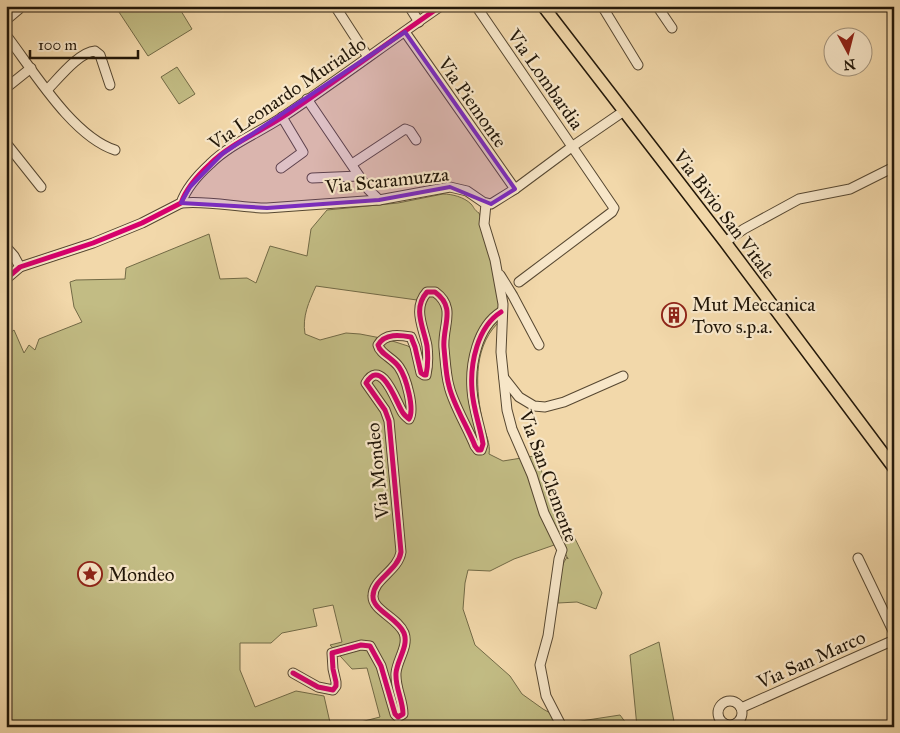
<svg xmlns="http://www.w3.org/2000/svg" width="900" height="733" font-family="'IM FELL Great Primer',serif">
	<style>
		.green { fill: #c2bc84; stroke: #726a46; fill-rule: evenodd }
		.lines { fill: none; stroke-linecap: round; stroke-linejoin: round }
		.minor-casing { stroke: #564731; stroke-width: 11 }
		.major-casing { stroke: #221709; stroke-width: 14 }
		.minor { stroke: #f7e6c8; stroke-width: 9 }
		.major { stroke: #f2d8aa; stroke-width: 11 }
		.cycleway-casing { stroke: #f7e6c8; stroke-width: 8 }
		.cycleway { stroke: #d6006c; stroke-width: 5 }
		.marked { fill: #7b2cbf; fill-opacity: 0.2; stroke: #7b2cbf; stroke-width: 4; stroke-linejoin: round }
		.labels { text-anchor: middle; stroke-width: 4.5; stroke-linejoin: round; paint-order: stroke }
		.street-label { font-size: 19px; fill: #221709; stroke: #f7e6c8 }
		.poi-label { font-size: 19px; fill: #221709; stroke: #f7e6c8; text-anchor: start }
	</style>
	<rect width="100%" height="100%" fill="#f2d8aa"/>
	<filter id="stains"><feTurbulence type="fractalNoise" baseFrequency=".004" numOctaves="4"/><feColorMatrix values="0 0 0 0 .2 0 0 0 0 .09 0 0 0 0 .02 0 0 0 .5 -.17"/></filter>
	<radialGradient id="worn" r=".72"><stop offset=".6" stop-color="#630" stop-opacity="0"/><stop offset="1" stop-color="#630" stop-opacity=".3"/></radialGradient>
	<g class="green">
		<polygon points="115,6 178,6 192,29 148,56"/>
		<polygon points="177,67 195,94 179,104 161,77"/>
		<path d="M443,194C452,194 464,197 471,204C474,207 474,210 479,213L490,242L498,277L501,326L497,324C472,350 476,391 483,424C485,433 491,444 489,454L503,461L534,456L602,593L596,609L577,602L558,603C560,589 558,569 567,557L568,559L560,543L514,559L490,571L468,570L465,583L463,609L475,645L510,676L522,694L543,709L568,723L620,715L629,727H341L380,717L367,668L352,669L330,645L342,642L333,605L313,609L317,626L282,633L271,643H240V670L255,707L296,691L324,696L331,727H6V336L14,330L24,353L29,345L35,350L39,339L82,322L74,307L70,282L76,280L125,279L126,268L209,234L220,279L247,278L256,283L270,246L307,256L311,229L327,210L398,203ZM316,286L417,300L425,362L408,346L386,339L360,334L346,333L320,340L305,334C302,316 309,302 316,286Z"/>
		<polygon points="659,642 675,727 637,727 630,655"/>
	</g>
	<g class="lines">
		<defs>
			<g id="minor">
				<polyline points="335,6 368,57"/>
				<polyline points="409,6 419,22"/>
				<polyline points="476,6 614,208 612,212 519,282"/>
				<polyline points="602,6 638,65"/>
				<polyline points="657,6 672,28"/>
				<polyline points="6,20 19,9 17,6"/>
				<polyline points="405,32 515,189"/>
				<path d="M6,35C33,70 72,136 115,150"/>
				<polyline points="6,88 31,68"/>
				<path d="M47,90C58,79 79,52 95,51L100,55L110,85"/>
				<polyline points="307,99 368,189 379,200"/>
				<polyline points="6,143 41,187"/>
				<polyline points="352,164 405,129 410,131 416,140"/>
				<polyline points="281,168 303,152 282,117"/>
				<polyline points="312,178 359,176"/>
				<path d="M181,203C210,200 238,208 267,208L379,200L450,187L467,191L483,202L491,204L515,189L573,146L624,111"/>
				<polyline points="486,204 484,224 495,260 503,304 501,352 507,410 512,429 532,475 544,513 562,550 559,559 548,636 540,665 546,696 562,727"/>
				<polyline points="725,242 744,229 799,199 850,189 894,167"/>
				<polyline points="6,247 14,256 20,267"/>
				<polyline points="500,275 513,296 539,345"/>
				<path d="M6,279L20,267L93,243L142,223L181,203C186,189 199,174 210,164C230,144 258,133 281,118C335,82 387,43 441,6"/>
				<polyline points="504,378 519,397 534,406 545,407 564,402 623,376"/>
				<polyline points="858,558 894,633"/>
				<path d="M293,673L318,687L333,690L336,686V682L333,669L332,653L361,645L370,646L381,666L395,714L398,717L403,714C403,700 395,688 396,673C397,660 409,646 404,633C398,618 372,610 373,596C373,579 398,571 401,552L389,421L385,410L366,383C382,356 397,405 403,413C405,416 407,417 409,419C415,409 406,377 399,367C393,358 380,354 378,345C385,333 400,335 411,337L415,347L421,373L424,375H426C428,366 428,355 427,346C424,328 412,309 427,292H435C457,308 442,326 444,348C445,358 446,376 449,386C453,404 468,428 475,446L478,450H481L483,444C480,426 473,408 472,390C470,364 477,327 501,312"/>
				<circle cx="730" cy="713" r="12"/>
				<polyline points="741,708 894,640"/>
			</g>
			<polyline id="major" points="543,6 725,242 894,468"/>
		</defs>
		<use href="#minor" class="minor-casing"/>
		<use href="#major" class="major-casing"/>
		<use href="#minor" class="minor"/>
		<use href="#major" class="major"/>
		<defs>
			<g id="cycleway">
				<path d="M6,279L20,267L93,243L142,223L181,203C186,189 199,174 210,164C230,144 258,133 281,118C335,82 387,43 441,6"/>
				<path d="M293,673L318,687L333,690L336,686V682L333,669L332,653L361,645L370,646L381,666L395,714L398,717L403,714C403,700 395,688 396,673C397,660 409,646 404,633C398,618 372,610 373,596C373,579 398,571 401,552L389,421L385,410L366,383C382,356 397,405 403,413C405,416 407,417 409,419C415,409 406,377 399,367C393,358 380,354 378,345C385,333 400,335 411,337L415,347L421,373L424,375H426C428,366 428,355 427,346C424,328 412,309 427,292H435C457,308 442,326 444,348C445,358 446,376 449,386C453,404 468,428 475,446L478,450H481L483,444C480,426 473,408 472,390C470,364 477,327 501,312"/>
			</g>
		</defs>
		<use href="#cycleway" class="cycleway-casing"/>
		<use href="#cycleway" class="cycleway"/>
	</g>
	<path class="marked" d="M405,32L515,189L491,204L450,187L379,200L267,208L181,203L190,187L222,154Z"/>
	<defs>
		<symbol id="building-ring" viewBox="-11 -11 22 22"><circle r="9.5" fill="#f7e6c8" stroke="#8f2418" stroke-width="1.5"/><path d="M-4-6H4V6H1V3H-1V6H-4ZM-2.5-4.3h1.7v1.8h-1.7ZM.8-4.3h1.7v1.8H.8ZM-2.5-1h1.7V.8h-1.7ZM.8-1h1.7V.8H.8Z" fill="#8f2418"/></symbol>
		<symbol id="sight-ring" viewBox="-11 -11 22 22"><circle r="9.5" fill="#f7e6c8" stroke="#8f2418" stroke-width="1.5"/><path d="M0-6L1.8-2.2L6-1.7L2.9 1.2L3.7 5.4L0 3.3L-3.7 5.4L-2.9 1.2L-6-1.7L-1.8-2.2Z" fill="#8f2418"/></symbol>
	</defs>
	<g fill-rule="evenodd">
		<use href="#building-ring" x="660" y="301" width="28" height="28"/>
		<use href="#sight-ring" x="76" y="560" width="28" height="28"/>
	</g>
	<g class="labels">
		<g class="street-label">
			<text transform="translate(546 79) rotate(55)" y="7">Via Lombardia</text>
			<text transform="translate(287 93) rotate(-34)" y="7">Via Leonardo Murialdo</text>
			<text transform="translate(473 102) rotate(55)" y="7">Via Piemonte</text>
			<text transform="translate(387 180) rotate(-6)" y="7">Via Scaramuzza</text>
			<text transform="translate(725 214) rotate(53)" y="7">Via Bivio San Vitale</text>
			<text transform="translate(377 471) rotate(-96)" y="7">Via Mondeo</text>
			<text transform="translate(549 476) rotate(70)" y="7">Via San Clemente</text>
			<text transform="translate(811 659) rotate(-24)" y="7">Via San Marco</text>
		</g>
		<g class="poi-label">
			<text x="692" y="311">Mut Meccanica<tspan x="692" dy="22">Tovo s.p.a.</tspan></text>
			<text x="108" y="581">Mondeo</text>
		</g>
	</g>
	<rect width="900" height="733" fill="none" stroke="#f2d8aa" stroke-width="25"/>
	<rect x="8" y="8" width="885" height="718" fill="none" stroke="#221709" stroke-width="2.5"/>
	<rect x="12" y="12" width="875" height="708" fill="none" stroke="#221709"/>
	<g transform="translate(848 52) rotate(173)"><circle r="24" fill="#f7e6c8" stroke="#a2937c"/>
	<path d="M0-4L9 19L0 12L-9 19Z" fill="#8f2418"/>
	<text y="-8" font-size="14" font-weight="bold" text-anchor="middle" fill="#221709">N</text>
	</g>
	<path d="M30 50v8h108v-8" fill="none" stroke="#221709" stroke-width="2.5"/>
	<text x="38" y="50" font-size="15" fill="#221709" stroke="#f7e6c8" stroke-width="4" paint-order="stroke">100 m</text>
	<rect width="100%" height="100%" filter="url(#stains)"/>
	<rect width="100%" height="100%" fill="url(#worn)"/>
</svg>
